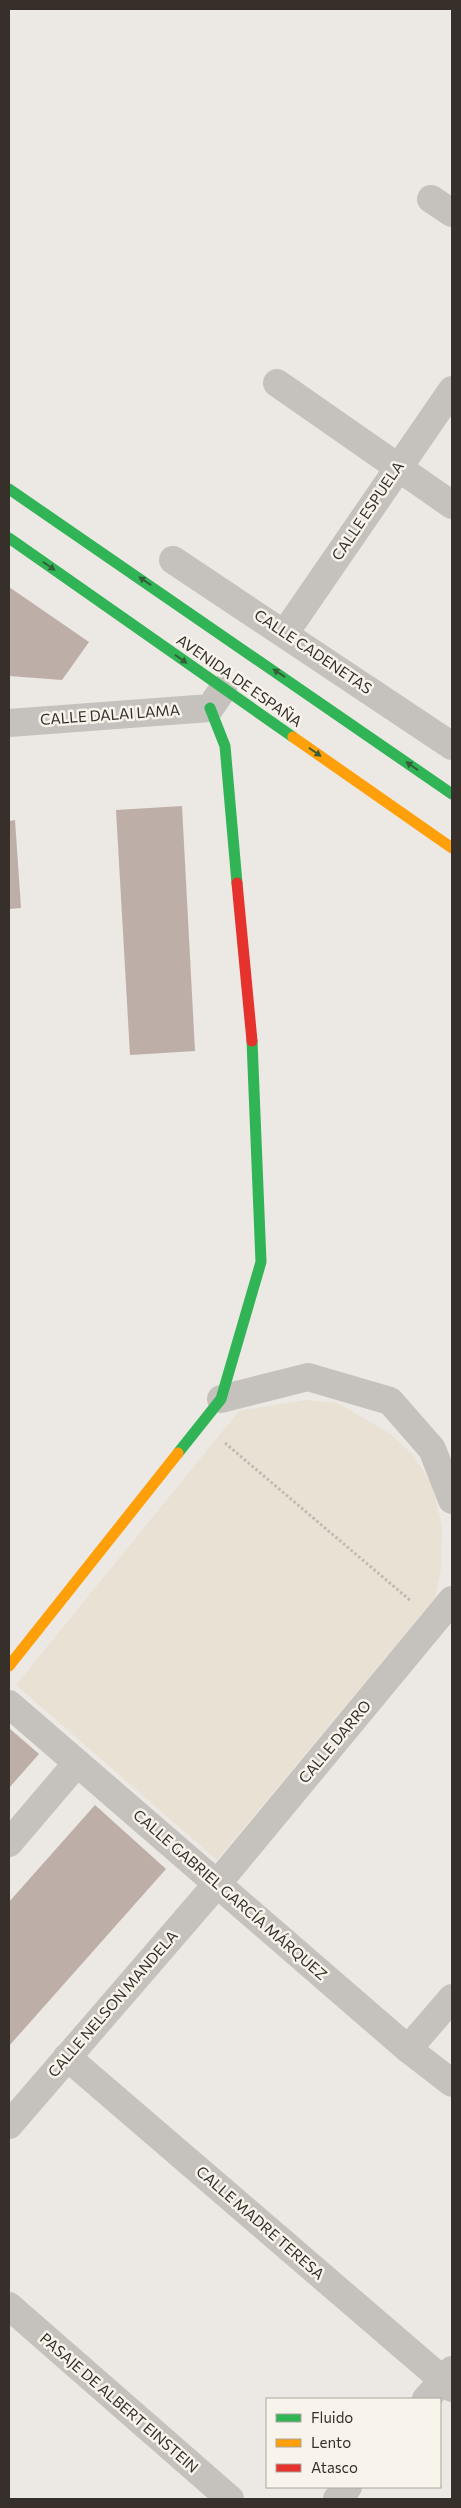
<svg xmlns="http://www.w3.org/2000/svg" width="461" height="2508" font-family="Commissioner,sans-serif">
	<style>
		.plaza { fill: #e9e1d4 }
		.building { fill: #bdafa7 }
		.lines { fill: none; stroke-linecap: round; stroke-linejoin: round }
		.path { stroke: #bebab5; stroke-width: 3; stroke-dasharray: 2.5 2.5; stroke-linecap: butt }
		.street { stroke: #c5c1bc; stroke-width: 28 }
		.fast { stroke: #30b455; stroke-width: 11 }
		.slow { stroke: #ff9f0a; stroke-width: 11 }
		.jam { stroke: #e5322d; stroke-width: 11 }
		.oneway { fill: #345e39 }
		.labels { text-anchor: middle; stroke-width: 5; stroke-linejoin: round; paint-order: stroke }
		.street-label { font-size: 15px; fill: #362f2a; stroke: #f8f3eb }
	</style>
	<rect width="100%" height="100%" fill="#ece8e3"/>
	<polygon class="plaza" points="306,1400 337,1403 391,1434 414,1456 432,1485 442,1525 441,1568 435,1598 217,1860 16,1685 239,1411"/>
	<g class="building">
		<polygon points="9,587 89,642 62,680 9,676"/>
		<polygon points="182,806 195,1051 130,1055 116,810"/>
		<polygon points="15,820 21,908 9,909 9,821"/>
		<polygon points="9,1728 39,1754 9,1788"/>
		<polygon points="95,1805 166,1869 9,2046 9,1902"/>
	</g>
	<g class="lines">
		<polyline class="path" points="225,1443 411,1601"/>
		<g class="street">
			<polyline points="431,199 452,213"/>
			<polyline points="277,383 452,505"/>
			<polyline points="173,560 452,746"/>
			<polyline points="285,633 452,390"/>
			<polyline points="9,723 210,708 223,689"/>
			<polyline points="221,1399 308,1377 390,1401 432,1449 452,1500"/>
			<polyline points="9,1704 408,2049 452,2083"/>
			<polyline points="9,1843 77,1763"/>
			<polyline points="408,2049 452,1998"/>
			<polyline points="67,2057 452,2388"/>
			<polyline points="9,2125 217,1884 452,1600"/>
			<polyline points="9,2306 230,2499"/>
			<polyline points="426,2399 452,2370"/>
			<polyline points="337,2499 348,2487"/>
		</g>
		<g class="fast">
			<polyline points="9,489 452,794"/>
			<polyline points="9,538 293,737"/>
			<polyline points="210,708 225,746 237,883"/>
			<polyline points="178,1453 221,1399 261,1262 252,1041"/>
		</g>
		<g class="slow">
			<polyline points="293,737 452,848"/>
			<polyline points="9,1666 178,1453"/>
		</g>
		<polyline class="jam" points="237,883 252,1041"/>
	</g>
	<defs><path id="oneway-solid" d="M-6-.8H1V-3.2L6.5 0L1 3.2V.8H-6Z" transform="scale(1.25)"/></defs>
	<g class="oneway">
		<use href="#oneway-solid" transform="translate(49 566) rotate(35)"/>
		<use href="#oneway-solid" transform="translate(145 581) rotate(-146)"/>
		<use href="#oneway-solid" transform="translate(181 659) rotate(35)"/>
		<use href="#oneway-solid" transform="translate(279 673) rotate(-146)"/>
		<use href="#oneway-solid" transform="translate(315 752) rotate(35)"/>
		<use href="#oneway-solid" transform="translate(412 766) rotate(-145)"/>
	</g>
	<g class="labels">
		<g class="street-label">
			<text transform="translate(368 511) rotate(-56)" y="5">CALLE ESPUELA</text>
			<text transform="translate(313 652) rotate(34)" y="5">CALLE CADENETAS</text>
			<text transform="translate(239 681) rotate(35)" y="5">AVENIDA DE ESPAÑA</text>
			<text transform="translate(110 715) rotate(-4)" y="5">CALLE DALAI LAMA</text>
			<text transform="translate(335 1742) rotate(-50)" y="5">CALLE DARRO</text>
			<text transform="translate(230 1895) rotate(41)" y="5">CALLE GABRIEL GARCÍA MÁRQUEZ</text>
			<text transform="translate(113 2004) rotate(-49)" y="5">CALLE NELSON MANDELA</text>
			<text transform="translate(260 2223) rotate(41)" y="5">CALLE MADRE TERESA</text>
			<text transform="translate(119 2403) rotate(41)" y="5">PASAJE DE ALBERT EINSTEIN</text>
		</g>
	</g>
	<rect width="461" height="2508" fill="none" stroke="#362f2a" stroke-width="20"/>
	<rect x="266" y="2398" width="175" height="90" fill="#f8f3eb" stroke="#aaa59e"/>
	<rect x="276" y="2414" width="25" height="8" fill="#30b455" stroke="#aaa59e"/>
	<text x="311" y="2423" font-size="15" fill="#362f2a">Fluido</text>
	<rect x="276" y="2439" width="25" height="8" fill="#ff9f0a" stroke="#aaa59e"/>
	<text x="311" y="2448" font-size="15" fill="#362f2a">Lento</text>
	<rect x="276" y="2464" width="25" height="8" fill="#e5322d" stroke="#aaa59e"/>
	<text x="311" y="2473" font-size="15" fill="#362f2a">Atasco</text>
</svg>
